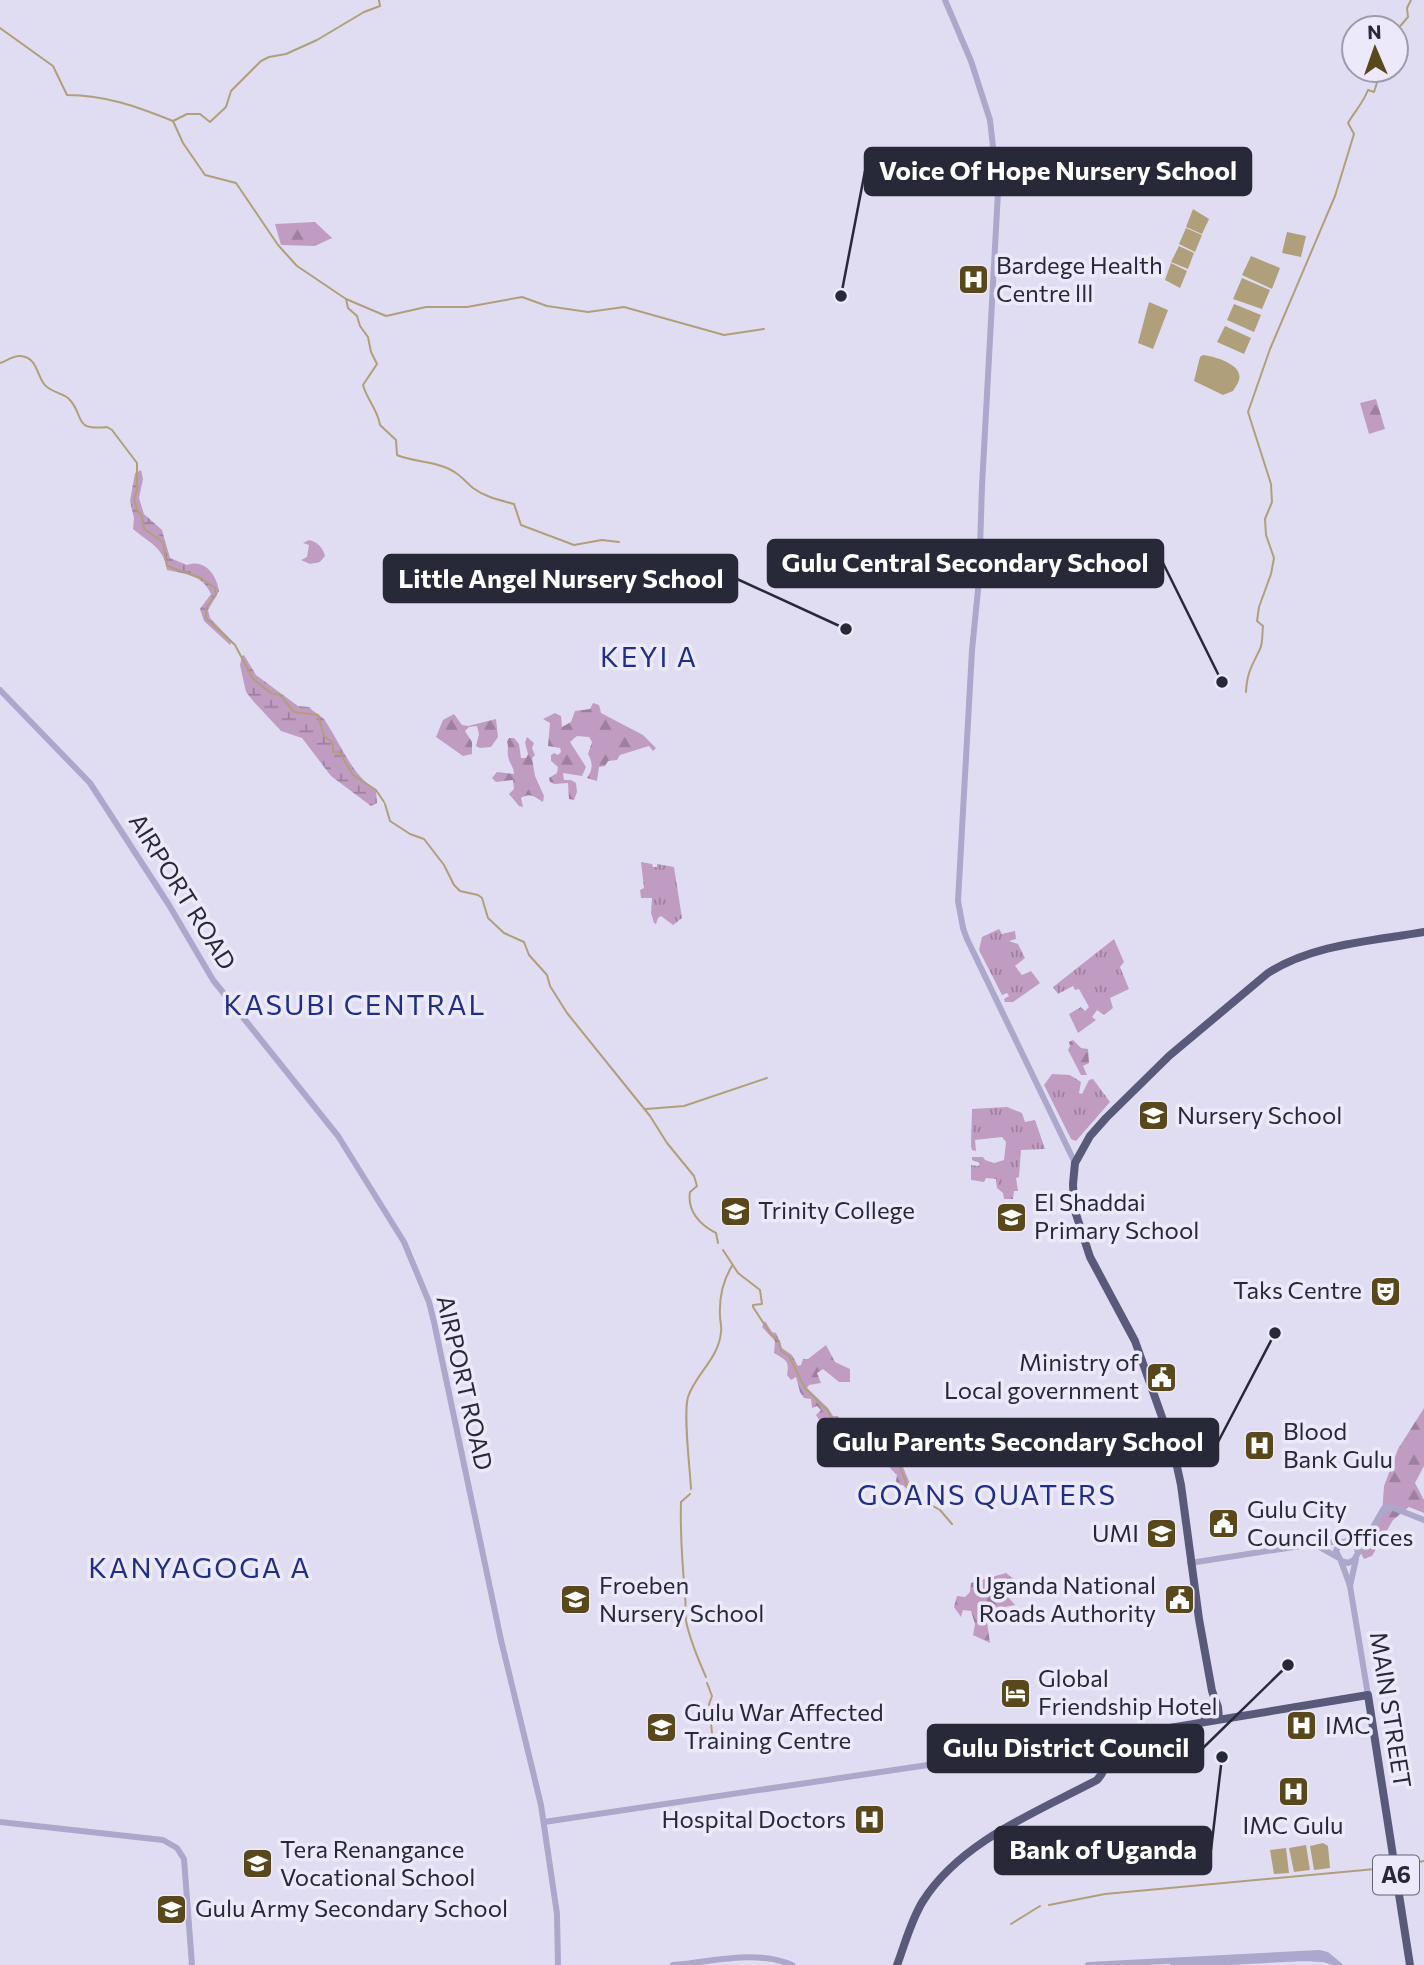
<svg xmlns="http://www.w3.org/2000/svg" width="1424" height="1965" font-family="Commissioner,sans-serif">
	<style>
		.grass { fill: url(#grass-tufts) }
		.forest { fill: url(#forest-firs) }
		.wetland { fill: url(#wetland-marsh) }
		.water { fill: #b09f7b }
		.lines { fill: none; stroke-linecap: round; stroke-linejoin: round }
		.stream { stroke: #b09f7b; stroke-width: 2 }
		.minor { stroke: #aba8cb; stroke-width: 6 }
		.major { stroke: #595a7a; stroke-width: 8 }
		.labels { text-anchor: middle; stroke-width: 7; stroke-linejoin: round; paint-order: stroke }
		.shield { fill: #ece9fa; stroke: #636372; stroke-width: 2 }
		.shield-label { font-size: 23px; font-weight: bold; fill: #282938 }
		.poi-label { font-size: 24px; fill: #282938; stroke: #ece9fa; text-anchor: start }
		.street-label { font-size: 24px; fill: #282938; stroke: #ece9fa }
		.quarter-label { font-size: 28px; letter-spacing: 2px; fill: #202e88; stroke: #ece9fa }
		.leader { fill: none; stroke: #282938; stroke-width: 2.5 }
		.callout-dot { fill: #282938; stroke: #ece9fa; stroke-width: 2.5 }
		.callout { fill: #282938; stroke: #282938; stroke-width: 2.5 }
		.callout-label { font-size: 26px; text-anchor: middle; font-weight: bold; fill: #fff }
	</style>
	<defs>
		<pattern id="grass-tufts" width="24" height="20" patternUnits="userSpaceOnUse" patternTransform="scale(1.75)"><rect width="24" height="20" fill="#c19cc2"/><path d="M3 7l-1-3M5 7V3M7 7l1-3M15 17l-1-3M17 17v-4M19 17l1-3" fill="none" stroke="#9d7f9f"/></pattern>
		<pattern id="forest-firs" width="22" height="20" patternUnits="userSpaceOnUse" patternTransform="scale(1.75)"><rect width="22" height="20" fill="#c19cc2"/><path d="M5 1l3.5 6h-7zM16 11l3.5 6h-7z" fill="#9d7f9f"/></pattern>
		<pattern id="wetland-marsh" width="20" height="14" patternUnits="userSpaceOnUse" patternTransform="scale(1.75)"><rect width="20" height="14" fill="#c19cc2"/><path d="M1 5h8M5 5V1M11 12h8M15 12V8" fill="none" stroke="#9d7f9f"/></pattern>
	</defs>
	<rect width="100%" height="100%" fill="#e0ddf3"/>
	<g class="grass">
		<polygon points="641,862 652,864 653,867 657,867 657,864 674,867 682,918 673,925 661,916 658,918 656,924 654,923 651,913 652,898 641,898 640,890 644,888"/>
		<polygon points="999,929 1002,934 1015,931 1016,939 1009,941 1018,944 1025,958 1015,966 1022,975 1031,971 1040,983 1013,1002 1005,1002 1004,999 1009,996 1007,993 1002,995 979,950 982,937"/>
		<polygon points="1114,939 1124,962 1120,967 1129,989 1110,998 1113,1008 1104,1015 1097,1010 1092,1017 1096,1020 1078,1033 1069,1014 1081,1007 1085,1011 1089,1007 1079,989 1075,990 1073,986 1058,994 1053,987"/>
		<polygon points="1052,1074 1070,1075 1081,1082 1079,1093 1082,1094 1089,1080 1093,1079 1110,1102 1076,1141 1071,1139 1044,1085"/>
		<polygon points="1007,1107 1022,1113 1025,1122 1035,1120 1045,1149 1021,1150 1019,1177 1016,1178 1018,1191 1014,1191 1013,1199 1004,1199 1003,1193 997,1188 996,1179 986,1178 984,1182 971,1180 971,1165 979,1166 980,1163 972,1160 972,1157 983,1157 985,1160 994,1163 1004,1160 1006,1142 1002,1137 975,1140 976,1151 972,1150 971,1146 972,1109"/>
	</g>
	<g class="forest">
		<polygon points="315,222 332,238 315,246 281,245 275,224"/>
		<polygon points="1376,399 1385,429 1369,434 1360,403"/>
		<path d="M309,540C318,542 323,548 325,556L320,562L310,564L301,560L307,557L309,545L303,543Z"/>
		<path d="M593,703L599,705L601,713L643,735L656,748L653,751L649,746L620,755L617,760L608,761L605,766L599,767L597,781L587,778C593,769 593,763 588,754L592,742L589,737L577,736L570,742L586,767L582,776L563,773L564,780H571L576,783L577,792L574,800L569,799L568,783L554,784L550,782L549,778L557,773L558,767L551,761V755L554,753L558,755L561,752L560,748L548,746L550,723L543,719L555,713L561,716L562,727L571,722L575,711L590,709Z"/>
		<polygon points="454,714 462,725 468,726 496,719 498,737 491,747 480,748 476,746 479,734 477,726 469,727 465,731 472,742 472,754 463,756 436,737 443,720"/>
		<path d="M527,737L534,743L532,748L535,755L532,758L535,776L544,796L543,802C535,797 530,792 521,798L523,807L519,806L509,794L514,789L513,780L496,782L492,778L497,772L514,774C514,767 509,763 508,756C507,750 509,747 507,742L509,738H514L519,744L521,758H526L528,754L525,743Z"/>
		<polygon points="1073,1040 1081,1048 1088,1049 1089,1063 1083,1066 1087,1075 1081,1075 1068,1050 1070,1046 1069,1042"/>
		<path d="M765,1321L772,1332L776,1333L782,1348L792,1355L798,1366L801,1365L803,1359H808L826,1345L835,1362L850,1369V1382H839L823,1369L817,1373L821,1383L809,1385L807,1388L828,1408L833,1416H838L844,1423L861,1430L879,1421L895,1426L908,1454L901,1455V1462L913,1491L910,1493L903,1485H898L896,1481L897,1475L890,1468L894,1449L888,1447L885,1448L857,1436L847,1446L843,1442L850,1434L831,1422L821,1423L816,1415L821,1410L817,1406L812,1408L811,1399L804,1398L800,1392L796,1377L791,1380L787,1375C790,1360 785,1360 774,1353L775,1341L762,1327Z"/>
		<polygon points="1424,1408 1424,1466 1415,1483 1424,1500 1424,1513 1409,1507 1393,1520 1372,1556 1364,1559 1361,1553 1382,1514 1384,1486 1398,1449"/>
		<polygon points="1006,1573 1014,1579 1008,1588 1008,1597 1015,1605 989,1610 986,1615 990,1643 973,1635 975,1624 971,1611 963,1610 961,1617 954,1607 957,1596 965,1597 970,1592 971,1583"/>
	</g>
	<g class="wetland">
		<path d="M141,470L143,479L139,498L144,514L162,530L170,558L187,565C205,558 217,576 219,591L208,610L210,618L232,641L230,645L204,621L200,609L211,594C203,575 185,574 167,570C164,547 148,542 133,529L134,518L130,501L135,473Z"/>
		<path d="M244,655L256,675L298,706L309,707C314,713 322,715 326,722C342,746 351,774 376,790L377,803L371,806L331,776L302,738L281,731L254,702L246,692L240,665L242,656Z"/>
	</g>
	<g class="water">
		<polygon points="1193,209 1209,219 1202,234 1186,227"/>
		<polygon points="1186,228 1202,235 1195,252 1179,244"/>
		<polygon points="1287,232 1306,236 1301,257 1282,253"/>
		<polygon points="1179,246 1194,253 1188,269 1171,262"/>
		<polygon points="1251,256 1280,268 1272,289 1242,275"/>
		<polygon points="1171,263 1187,271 1180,288 1165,280"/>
		<polygon points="1242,278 1270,290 1262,309 1233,299"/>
		<polygon points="1149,302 1168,310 1153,349 1138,343"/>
		<polygon points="1234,304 1261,315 1254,332 1227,320"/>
		<polygon points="1225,326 1251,338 1244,354 1217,342"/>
		<path d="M1203,355C1213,356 1237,363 1239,374C1241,380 1236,386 1233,391L1223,395L1194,381L1200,357Z"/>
		<polygon points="1323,1843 1328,1846 1330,1868 1314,1870 1310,1846"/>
		<polygon points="1306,1845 1310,1870 1294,1872 1289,1848"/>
		<polygon points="1286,1848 1289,1873 1274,1874 1270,1850"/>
	</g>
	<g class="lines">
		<g class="stream">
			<path d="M0,28L53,66L67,95C106,95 138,107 173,121L183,143L205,175L236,183L278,245L297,266L346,299L386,316L426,307H467L522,297L547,306L588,312L624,307L724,335L764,329"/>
			<polyline points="1396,31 1408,17 1407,8 1411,0"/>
			<polyline points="173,121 187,114 200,114 210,122 226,107 231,91 261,61 269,57 286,54 317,40 364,12 380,6 379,0"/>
			<path d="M346,299L348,308L357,316L360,326L368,337L371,352L377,364L363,385C367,400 378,410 380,425L396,440L397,455C416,463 439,461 456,473C462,477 467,483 473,488C485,497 500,500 514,504L521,525L574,545L602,540L619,542"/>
			<path d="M0,363C7,361 13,355 21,356C37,358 36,373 44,384C50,392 60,392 68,398C86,415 71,431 107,427L112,430L137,463V490L134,499L137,510L142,516L144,529L163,542L167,566L201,578L215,588L216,595L206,608V618L235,645L253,679L271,693L280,695L294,712L318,715L324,736L333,743V752H339L353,775L376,790L384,802"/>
			<path d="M1246,692C1247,672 1252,666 1260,649C1263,643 1262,634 1263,626L1257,621L1259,607L1271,574L1274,558L1266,535L1265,519L1272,502L1271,484L1248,412L1270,349L1335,196L1354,134L1348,123C1355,111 1363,103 1368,90L1374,92L1381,70"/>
			<path d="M385,804L390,821L410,834L424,839L444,865L454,885L460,891L478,895L482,898L488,918L504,933L524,942L529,955L547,975L550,986L567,1013L650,1116L667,1143L694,1176L697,1186L690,1192C687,1211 700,1225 716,1233L718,1243"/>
			<polyline points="646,1109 684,1106 767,1078"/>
			<polyline points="723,1250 738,1273 760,1290 762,1304 753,1305 753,1307 770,1333 779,1341 781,1351 789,1356 805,1388 828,1411 835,1423 864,1435 894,1443 900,1446 897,1459 908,1488 913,1495 940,1510 952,1524"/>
			<path d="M691,1489C690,1468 683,1414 688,1397C695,1375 719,1358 721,1332C722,1327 720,1321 720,1316C719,1297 722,1282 732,1266"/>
			<path d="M690,1494L681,1502C680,1536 682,1561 685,1594C686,1603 685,1612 686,1621C690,1640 698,1659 706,1677"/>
			<polyline points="707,1683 712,1696 709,1704 713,1743"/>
			<polyline points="1402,1865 1424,1861"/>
			<polyline points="1049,1905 1105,1894 1386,1868"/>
			<polyline points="1011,1924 1040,1906"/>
		</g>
		<g class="minor">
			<polyline points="945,0 971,61 990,120 998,192 982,486 979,580 972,650 958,901 963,928 967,939 1075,1163"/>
			<polyline points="0,690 90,783 169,905 213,980 338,1136 404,1242 429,1302 434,1322 501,1640 541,1805 557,1914 558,1965"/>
			<polyline points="1347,1541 1370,1531"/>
			<polyline points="1314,1544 1337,1557"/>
			<polyline points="1358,1552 1355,1544 1347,1541 1339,1544 1336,1551 1341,1561 1348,1563 1354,1560 1384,1508 1391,1507 1424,1520"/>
			<polyline points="1341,1561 1350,1586 1368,1695"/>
			<polyline points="1190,1563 1326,1542 1343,1542"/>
			<polyline points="1350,1586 1356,1559"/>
			<polyline points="0,1822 163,1840 177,1848 184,1859 192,1965"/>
			<polyline points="544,1822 1103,1739"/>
			<path d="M673,1965C710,1962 757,1949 792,1965"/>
			<polyline points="1088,1965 1319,1953 1327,1955 1339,1965"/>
			<polyline points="1173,1965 1304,1958 1323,1959 1333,1962"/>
		</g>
		<g class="major">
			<path d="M1219,1719L1218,1707L1212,1691L1199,1619L1181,1485L1173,1448L1135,1341L1090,1257L1074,1208L1073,1184L1075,1163L1090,1136L1106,1118L1169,1056L1268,973C1313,944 1372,941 1424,932"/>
			<polyline points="1204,1721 1212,1704"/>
			<path d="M897,1965C905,1944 911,1920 923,1901C961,1841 1037,1812 1097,1780C1109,1767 1107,1755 1103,1739L1368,1695L1410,1965"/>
		</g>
	</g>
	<defs>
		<symbol id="hospital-square" viewBox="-11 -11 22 22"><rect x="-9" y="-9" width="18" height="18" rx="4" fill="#5a481d" stroke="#ece9fa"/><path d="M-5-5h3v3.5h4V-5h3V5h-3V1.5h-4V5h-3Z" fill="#fff"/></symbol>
		<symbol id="school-square" viewBox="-11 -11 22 22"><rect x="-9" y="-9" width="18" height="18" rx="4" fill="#5a481d" stroke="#ece9fa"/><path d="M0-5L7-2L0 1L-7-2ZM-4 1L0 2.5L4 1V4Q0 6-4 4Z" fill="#fff"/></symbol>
		<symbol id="theatre-square" viewBox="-11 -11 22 22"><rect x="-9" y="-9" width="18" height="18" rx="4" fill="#5a481d" stroke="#ece9fa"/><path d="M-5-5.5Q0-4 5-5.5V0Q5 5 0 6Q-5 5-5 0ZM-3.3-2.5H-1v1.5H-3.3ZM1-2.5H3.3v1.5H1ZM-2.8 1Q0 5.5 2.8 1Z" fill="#fff"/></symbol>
		<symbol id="civic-square" viewBox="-11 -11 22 22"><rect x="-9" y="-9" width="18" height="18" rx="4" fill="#5a481d" stroke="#ece9fa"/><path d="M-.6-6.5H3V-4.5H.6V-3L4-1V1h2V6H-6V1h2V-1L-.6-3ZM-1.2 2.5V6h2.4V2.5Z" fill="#fff"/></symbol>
		<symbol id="hotel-square" viewBox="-11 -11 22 22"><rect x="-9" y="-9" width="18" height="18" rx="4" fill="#5a481d" stroke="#ece9fa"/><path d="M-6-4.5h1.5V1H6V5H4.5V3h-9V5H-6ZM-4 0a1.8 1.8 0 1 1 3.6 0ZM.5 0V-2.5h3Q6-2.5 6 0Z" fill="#fff"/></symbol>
	</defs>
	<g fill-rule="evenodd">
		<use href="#hospital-square" x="956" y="262" width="35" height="35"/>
		<use href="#school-square" x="1136" y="1098" width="35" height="35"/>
		<use href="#school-square" x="718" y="1194" width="35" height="35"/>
		<use href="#school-square" x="994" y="1200" width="35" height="35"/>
		<use href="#theatre-square" x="1368" y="1274" width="35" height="35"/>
		<use href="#civic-square" x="1144" y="1360" width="35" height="35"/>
		<use href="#hospital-square" x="1242" y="1428" width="35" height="35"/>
		<use href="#civic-square" x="1206" y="1506" width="35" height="35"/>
		<use href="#school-square" x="1144" y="1516" width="35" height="35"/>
		<use href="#school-square" x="558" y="1582" width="35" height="35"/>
		<use href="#civic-square" x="1162" y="1582" width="35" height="35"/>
		<use href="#hotel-square" x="998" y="1676" width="35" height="35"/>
		<use href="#hospital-square" x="1284" y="1708" width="35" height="35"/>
		<use href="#school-square" x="644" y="1710" width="35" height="35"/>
		<use href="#hospital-square" x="1276" y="1774" width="35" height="35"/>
		<use href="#hospital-square" x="852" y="1802" width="35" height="35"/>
		<use href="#school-square" x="240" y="1846" width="35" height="35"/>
		<use href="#school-square" x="154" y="1892" width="35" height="35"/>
	</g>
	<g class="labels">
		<rect class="shield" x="1373" y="1855.5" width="46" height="39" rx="5"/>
		<g class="shield-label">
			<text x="1396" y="1883">A6</text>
		</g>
		<g class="poi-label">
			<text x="996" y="274">Bardege Health<tspan x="996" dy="28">Centre lll</tspan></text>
			<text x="1177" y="1124">Nursery School</text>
			<text x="1034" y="1211">El Shaddai<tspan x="1034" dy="28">Primary School</tspan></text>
			<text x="758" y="1219">Trinity College</text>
			<text x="1362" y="1299" text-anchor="end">Taks Centre</text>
			<text x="1139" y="1371" text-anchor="end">Ministry of<tspan x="1139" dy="28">Local government</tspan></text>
			<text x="1283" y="1440">Blood<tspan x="1283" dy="28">Bank Gulu</tspan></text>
			<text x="1247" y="1518">Gulu City<tspan x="1247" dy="28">Council Offices</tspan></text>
			<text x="1139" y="1542" text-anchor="end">UMI</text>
			<text x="599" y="1594">Froeben<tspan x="599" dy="28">Nursery School</tspan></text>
			<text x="1156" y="1594" text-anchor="end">Uganda National<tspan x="1156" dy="28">Roads Authority</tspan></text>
			<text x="1038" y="1687">Global<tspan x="1038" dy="28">Friendship Hotel</tspan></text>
			<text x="684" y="1721">Gulu War Affected<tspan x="684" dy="28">Training Centre</tspan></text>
			<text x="1325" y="1734">IMC</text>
			<text x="846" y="1828" text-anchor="end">Hospital Doctors</text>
			<text x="1293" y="1834" text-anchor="middle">IMC Gulu</text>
			<text x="280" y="1858">Tera Renangance<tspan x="280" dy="28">Vocational School</tspan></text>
			<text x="195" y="1917">Gulu Army Secondary School</text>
		</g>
		<g class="street-label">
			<text transform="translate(182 892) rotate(58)" y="8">AIRPORT ROAD</text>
			<text transform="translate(464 1383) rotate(77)" y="8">AIRPORT ROAD</text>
			<text transform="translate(1390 1710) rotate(81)" y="8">MAIN STREET</text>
		</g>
		<g class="quarter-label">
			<text x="649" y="667">KEYI A</text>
			<text x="355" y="1015">KASUBI CENTRAL</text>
			<text x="987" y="1505">GOANS QUATERS</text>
			<text x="200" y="1578">KANYAGOGA A</text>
		</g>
	</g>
	<path class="leader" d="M841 296L865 171M1222 682L1163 563M846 629L737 579M1275 1333L1218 1442M1288 1665L1203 1748M1222 1757L1211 1850"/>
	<g class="callout-dot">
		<circle cx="841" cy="296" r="7"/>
		<circle cx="1222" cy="682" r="7"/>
		<circle cx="846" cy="629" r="7"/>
		<circle cx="1275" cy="1333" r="7"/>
		<circle cx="1288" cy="1665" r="7"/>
		<circle cx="1222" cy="1757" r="7"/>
	</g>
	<g class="callout">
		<rect x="865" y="148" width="386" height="47" rx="7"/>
		<rect x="768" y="540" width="395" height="47" rx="7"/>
		<rect x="384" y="555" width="353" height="47" rx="7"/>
		<rect x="818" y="1419" width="400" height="47" rx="7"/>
		<rect x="928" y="1725" width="275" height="47" rx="7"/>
		<rect x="995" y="1827" width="216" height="47" rx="7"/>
	</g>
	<g class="callout-label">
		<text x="1058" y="180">Voice Of Hope Nursery School</text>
		<text x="965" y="572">Gulu Central Secondary School</text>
		<text x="561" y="588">Little Angel Nursery School</text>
		<text x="1018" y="1451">Gulu Parents Secondary School</text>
		<text x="1066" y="1757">Gulu District Council</text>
		<text x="1103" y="1859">Bank of Uganda</text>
	</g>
	<g transform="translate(1375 49) rotate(358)"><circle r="33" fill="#ece9fa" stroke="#9e9cac" stroke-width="2"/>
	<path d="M0-5L12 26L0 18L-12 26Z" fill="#5a481d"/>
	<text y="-10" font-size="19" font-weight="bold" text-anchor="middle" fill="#282938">N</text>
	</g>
</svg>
